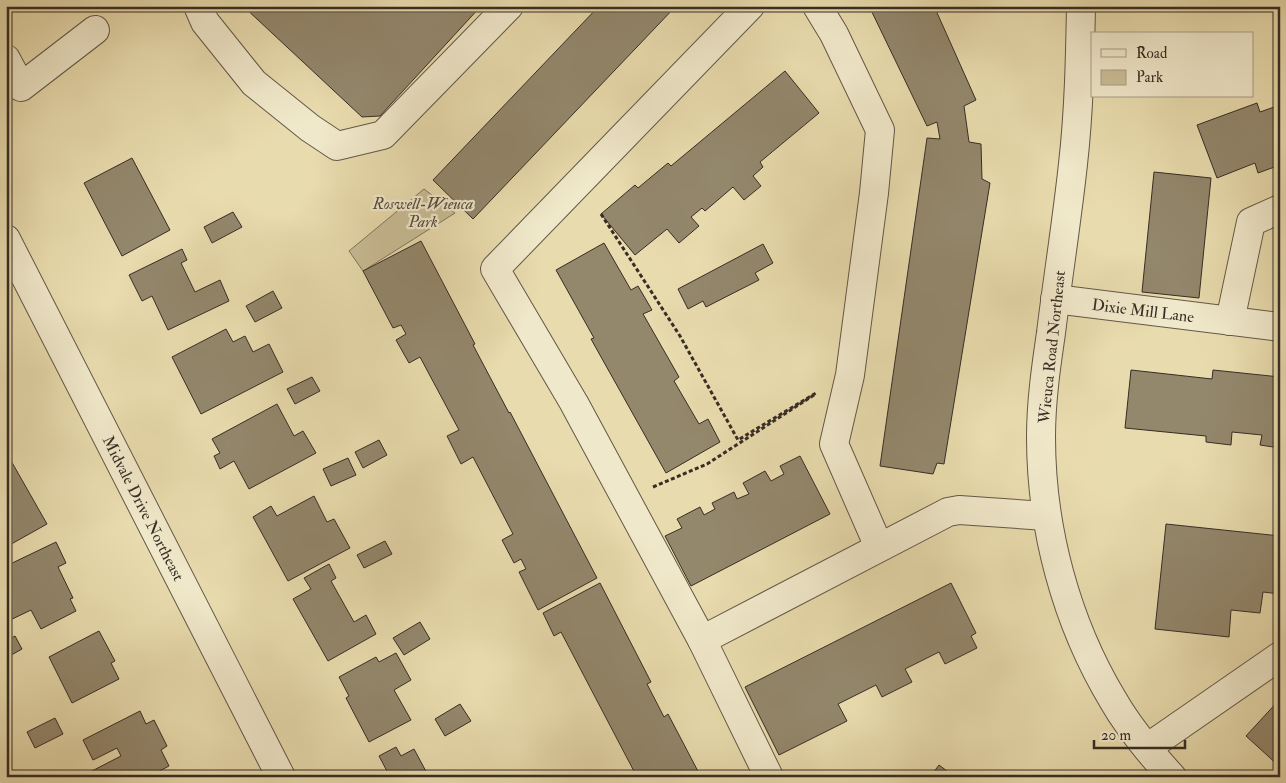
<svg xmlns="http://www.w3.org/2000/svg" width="1286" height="783" font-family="'IM FELL Double Pica',serif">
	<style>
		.green { fill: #cabd96; stroke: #80755e }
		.building { fill: #93876c; stroke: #372d25 }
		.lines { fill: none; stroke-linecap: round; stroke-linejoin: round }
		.minor-casing { stroke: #635847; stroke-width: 30 }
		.path { stroke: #372d25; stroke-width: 3; stroke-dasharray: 4 2.5; stroke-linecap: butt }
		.minor { stroke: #f0e8ca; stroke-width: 28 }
		.labels { text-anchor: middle; stroke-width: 4.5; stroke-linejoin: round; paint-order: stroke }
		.park-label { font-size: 16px; font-style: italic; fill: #544a3c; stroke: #f0e8ca }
		.street-label { font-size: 16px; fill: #372d25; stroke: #f0e8ca }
	</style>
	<rect width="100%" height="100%" fill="#e8dbad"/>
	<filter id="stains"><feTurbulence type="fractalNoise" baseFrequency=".004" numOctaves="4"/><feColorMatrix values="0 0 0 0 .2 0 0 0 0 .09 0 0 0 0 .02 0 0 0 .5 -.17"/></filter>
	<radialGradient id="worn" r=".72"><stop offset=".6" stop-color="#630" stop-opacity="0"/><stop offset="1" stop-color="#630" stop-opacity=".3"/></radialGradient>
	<polygon class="green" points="424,189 455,213 363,271 349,251"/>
	<g class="building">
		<polygon points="78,6 90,6 86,12"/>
		<polygon points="243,6 481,6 380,116 362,117"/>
		<polygon points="599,6 676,6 473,219 433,180"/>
		<polygon points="869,6 934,6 976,100 964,106 969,142 981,144 982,179 990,183 944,464 937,463 933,474 880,466 927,138 940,139 937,122 927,126"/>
		<polygon points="785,71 819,113 760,162 763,167 753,176 761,186 744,200 733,187 705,211 702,208 691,217 699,226 679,243 667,229 635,255 601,214 635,185 638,188 668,163 671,166"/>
		<polygon points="1257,103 1260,112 1280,105 1280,165 1258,173 1255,163 1217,178 1197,125"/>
		<polygon points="132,158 170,230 122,256 84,183"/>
		<polygon points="1154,172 1211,178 1199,298 1142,292"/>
		<polygon points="233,212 242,227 212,243 204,227"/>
		<polygon points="421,241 475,344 473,345 509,413 510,412 597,578 538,610 519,572 526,569 521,559 514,563 502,540 513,534 473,457 461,464 447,436 459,430 420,357 409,363 396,340 406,334 401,325 393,328 363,271"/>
		<polygon points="604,243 631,290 638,286 652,310 643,314 679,377 674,381 699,424 708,419 720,442 666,473 591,339 594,338 556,270"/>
		<polygon points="763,244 773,263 755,273 759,280 706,307 703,301 688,309 678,289"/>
		<polygon points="182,249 187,260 181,263 195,292 220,280 229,301 168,330 152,296 142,301 129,275"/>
		<polygon points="273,291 282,308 255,322 246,306"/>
		<polygon points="226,329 233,342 245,336 253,352 269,344 283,372 201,414 172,357"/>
		<polygon points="1131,370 1212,379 1213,370 1280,377 1280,448 1260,445 1262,435 1232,432 1231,445 1206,442 1206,436 1125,428"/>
		<polygon points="312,377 320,391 295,404 287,389"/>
		<polygon points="277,404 294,436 303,431 316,453 249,489 234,461 220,469 214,456 220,453 212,439"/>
		<polygon points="379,440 387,455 363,468 355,452"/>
		<polygon points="800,456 830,514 691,586 665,536 682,528 677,519 700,507 704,515 715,509 712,503 734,492 737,499 749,494 743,483 765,471 771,481 784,474 780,466"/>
		<polygon points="348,458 356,475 331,486 323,469"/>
		<polygon points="10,459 47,524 6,547 6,461"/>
		<polygon points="314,496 327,522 334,519 350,548 288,581 253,517 271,506 277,516"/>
		<polygon points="1166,524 1280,536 1280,594 1263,592 1260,613 1231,610 1229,637 1155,629"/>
		<polygon points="385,541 392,554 364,568 357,555"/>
		<polygon points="56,542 66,563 58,567 73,598 70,599 76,611 41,629 31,610 6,622 6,566"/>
		<polygon points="329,564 336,578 331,581 354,622 366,615 376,634 328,661 293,599 311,589 304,578"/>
		<polygon points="600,583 651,682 647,684 664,717 668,714 701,777 637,777 561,632 554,636 543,613"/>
		<polygon points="951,583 976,633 971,636 977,648 945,664 939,652 905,669 912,682 882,697 876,685 838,704 847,721 779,755 745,687"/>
		<polygon points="420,622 430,639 404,655 393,638"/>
		<polygon points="99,631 115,661 111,663 119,679 72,703 49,657"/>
		<polygon points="15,636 22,649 6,658 6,641"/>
		<polygon points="396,653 411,680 394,690 411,720 369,742 346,698 349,696 339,677 376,657 379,662"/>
		<polygon points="1280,699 1280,767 1246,736"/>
		<polygon points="460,704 471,721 445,736 435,719"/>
		<polygon points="140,711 146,724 154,720 167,746 161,750 169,766 148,777 90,777 88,773 121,756 117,748 93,760 83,740"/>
		<polygon points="55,718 63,734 35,748 27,732"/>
		<polygon points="396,747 401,756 414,749 429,777 385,777 389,775 379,756"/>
		<polygon points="939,765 955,777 930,777"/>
	</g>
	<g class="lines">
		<defs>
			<g id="minor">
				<polyline points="198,6 205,22 254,83 310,128 337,146 383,135 509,6"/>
				<polyline points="750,6 495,269 574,403 702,640 948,512 959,510 1046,516"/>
				<polyline points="817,6 834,34 880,130 874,193 850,375 834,444 879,547"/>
				<path d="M1081,6C1080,59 1079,111 1073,164C1067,220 1058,276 1051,333C1046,367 1041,402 1041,437C1041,528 1066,622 1113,700C1129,728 1150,753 1172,777"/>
				<polyline points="6,59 21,87 95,30"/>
				<polyline points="6,239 281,777"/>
				<polyline points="1055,299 1280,327"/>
				<polyline points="1230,321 1251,222 1280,209"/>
				<polyline points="702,640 769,777"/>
				<polyline points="1147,748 1280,656"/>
			</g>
		</defs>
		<use href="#minor" class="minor-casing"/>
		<g class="path">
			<polyline points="601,214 680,336 738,440 816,393"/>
			<polyline points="653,487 707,464 814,395"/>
		</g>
		<use href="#minor" class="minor"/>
	</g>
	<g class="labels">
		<g class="park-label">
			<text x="423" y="209">Roswell-Wieuca<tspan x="423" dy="18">Park</tspan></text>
		</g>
		<g class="street-label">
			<text transform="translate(1143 310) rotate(7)" y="6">Dixie Mill Lane</text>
			<text transform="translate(1051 347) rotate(-84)" y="6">Wieuca Road Northeast</text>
			<text transform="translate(144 508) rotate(63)" y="6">Midvale Drive Northeast</text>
		</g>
	</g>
	<rect width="1286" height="783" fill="none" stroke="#e8dbad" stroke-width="25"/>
	<rect x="8" y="8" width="1271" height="768" fill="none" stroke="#372d25" stroke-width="2.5"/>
	<rect x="12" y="12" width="1261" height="758" fill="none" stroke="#372d25"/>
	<rect x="1091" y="32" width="162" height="65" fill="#f0e8ca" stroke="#a69d88"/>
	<rect x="1101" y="49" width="25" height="8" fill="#f0e8ca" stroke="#a69d88"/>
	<text x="1136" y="58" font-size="15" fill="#372d25">Road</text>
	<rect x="1101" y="70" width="25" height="15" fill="#cabd96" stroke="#a69d88"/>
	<text x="1136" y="82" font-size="15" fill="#372d25">Park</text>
	<path d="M1094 740v8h91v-8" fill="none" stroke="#372d25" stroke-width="2.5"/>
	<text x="1101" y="740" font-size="15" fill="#372d25" stroke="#f0e8ca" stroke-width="4" paint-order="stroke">20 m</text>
	<rect width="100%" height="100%" filter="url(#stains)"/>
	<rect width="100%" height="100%" fill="url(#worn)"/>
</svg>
